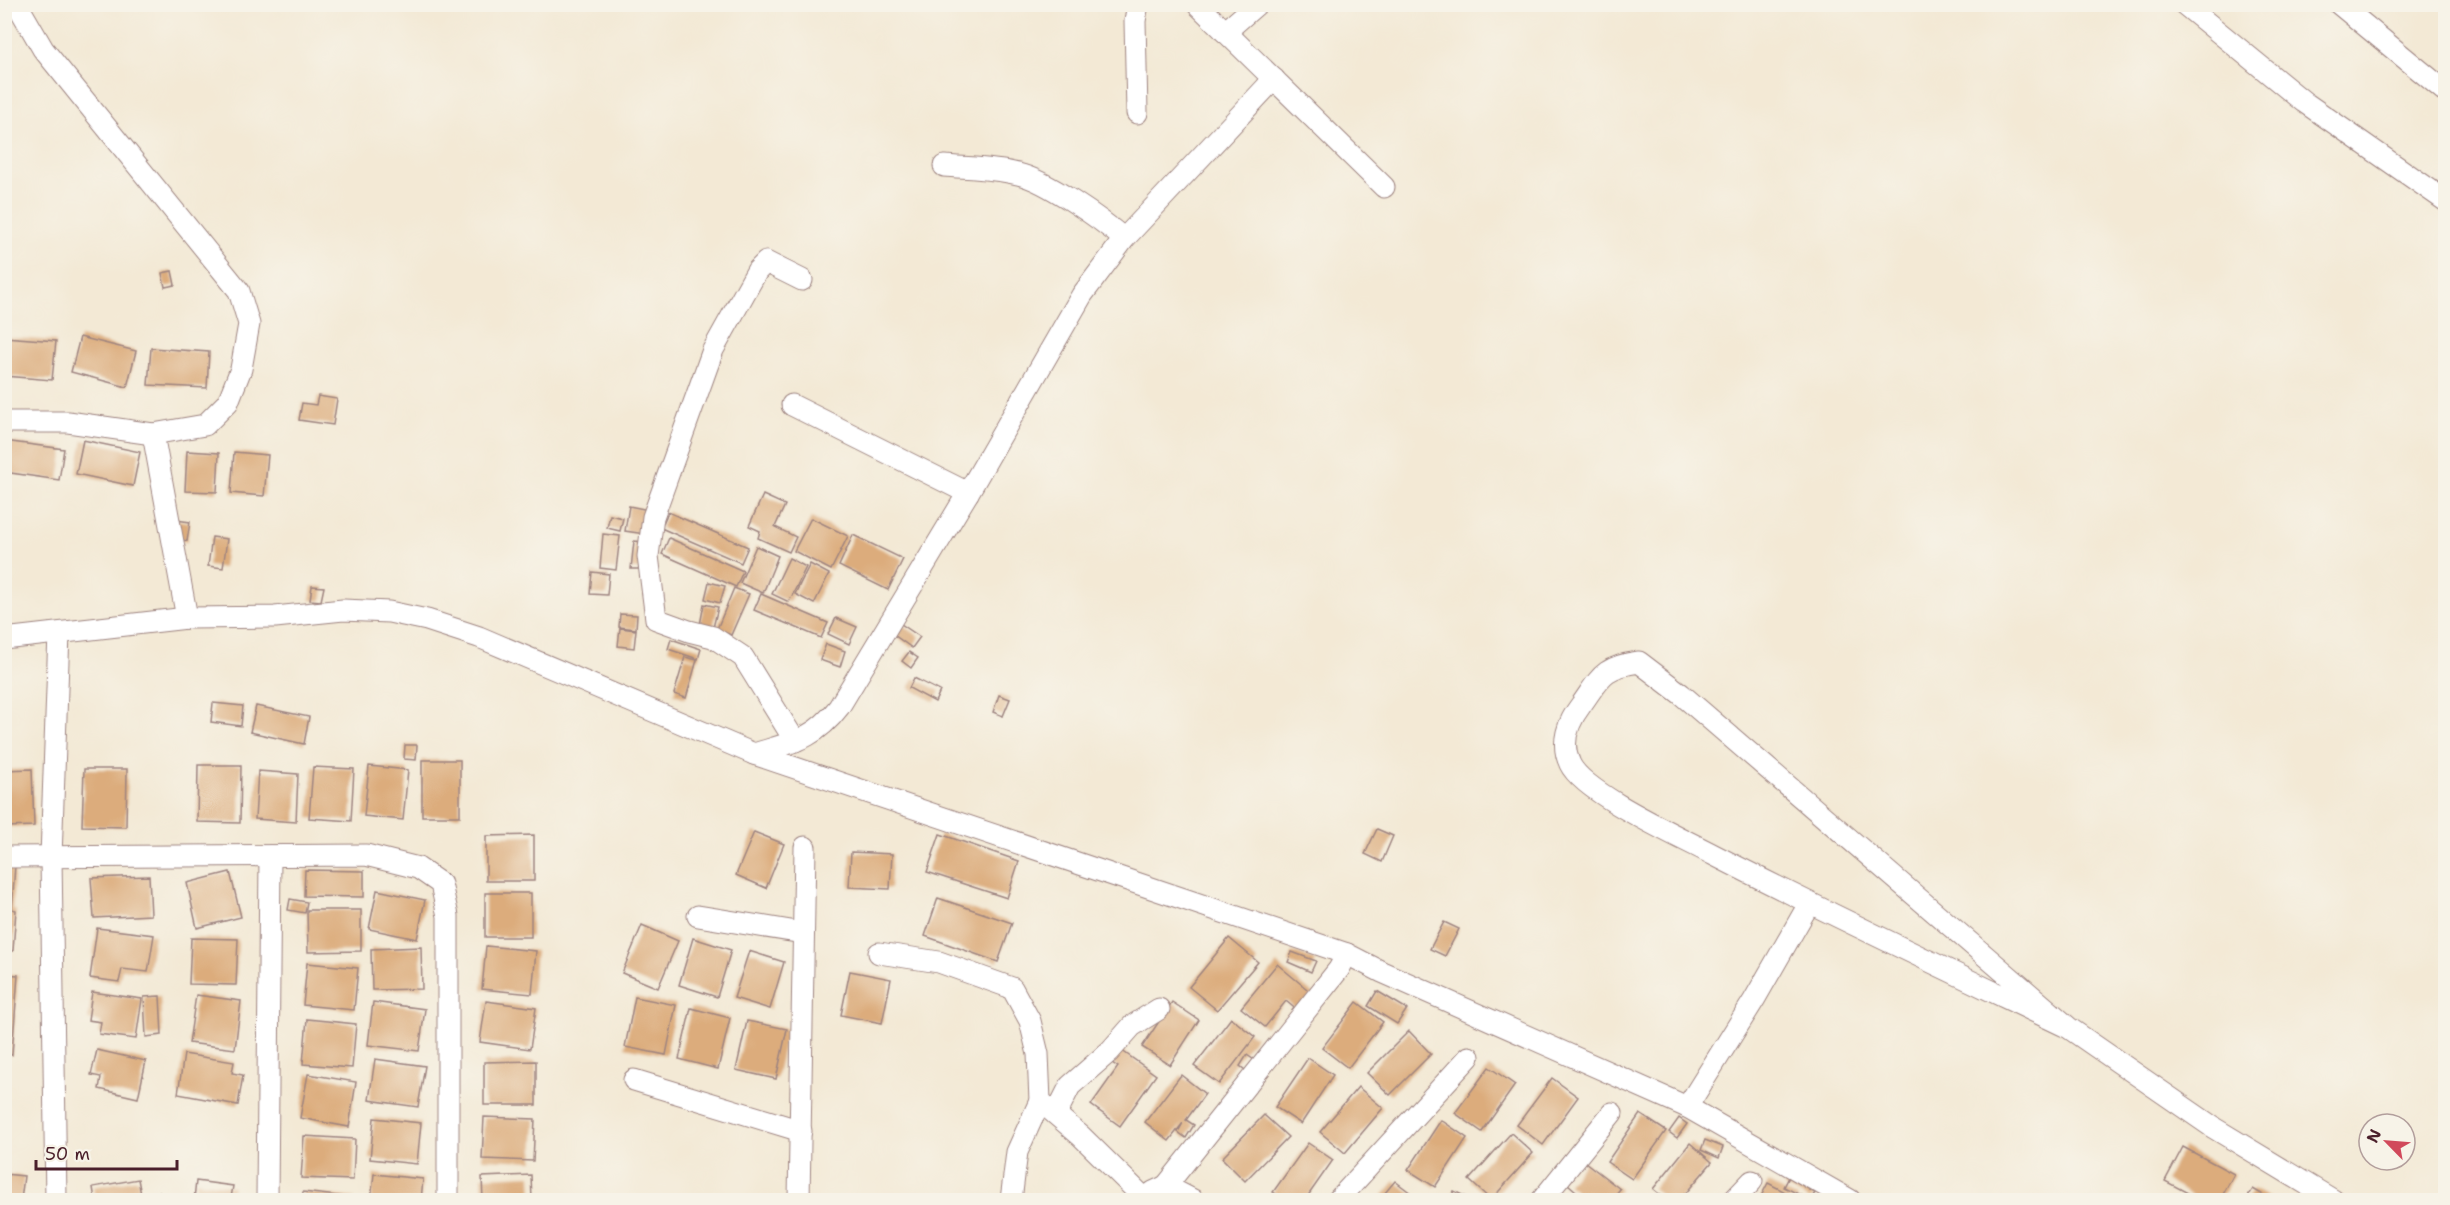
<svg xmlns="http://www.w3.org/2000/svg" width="2450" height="1205" font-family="'Shantell Sans',sans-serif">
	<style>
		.building { fill: #dcac7c }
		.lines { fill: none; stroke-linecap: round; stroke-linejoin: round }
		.street-casing { stroke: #9e8480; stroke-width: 23 }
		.street { stroke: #fff; stroke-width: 21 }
	</style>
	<rect width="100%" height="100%" fill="#f7f3e8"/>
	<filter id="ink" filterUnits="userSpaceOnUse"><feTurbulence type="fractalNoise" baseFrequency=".0167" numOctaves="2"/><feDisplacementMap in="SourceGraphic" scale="12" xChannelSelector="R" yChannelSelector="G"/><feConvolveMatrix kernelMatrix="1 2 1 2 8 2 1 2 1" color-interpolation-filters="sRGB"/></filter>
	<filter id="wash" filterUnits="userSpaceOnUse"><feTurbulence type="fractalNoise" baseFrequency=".008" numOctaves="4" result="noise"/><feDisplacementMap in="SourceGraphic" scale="24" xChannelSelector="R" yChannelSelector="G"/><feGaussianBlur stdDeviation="1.35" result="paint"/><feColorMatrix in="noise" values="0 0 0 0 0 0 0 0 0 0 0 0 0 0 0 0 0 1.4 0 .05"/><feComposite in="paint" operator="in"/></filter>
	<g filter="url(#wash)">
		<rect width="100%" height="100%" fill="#f3e9d5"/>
		<g id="blocks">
			<g class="building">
				<polygon points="172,271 175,285 165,287 162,273"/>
				<polygon points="4,337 56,341 52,380 4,376"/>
				<polygon points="80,337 136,351 127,387 71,372"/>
				<polygon points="151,348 209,352 207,388 148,385"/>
				<polygon points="318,396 337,399 333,425 299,420 302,403 316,405"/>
				<polygon points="83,440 140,452 133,486 76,474"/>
				<polygon points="4,441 64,449 59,480 4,472"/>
				<polygon points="187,451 219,453 217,492 185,491"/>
				<polygon points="234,452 268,455 264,496 231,493"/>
				<polygon points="763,495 785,505 775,527 796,537 789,552 758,538 760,531 749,526"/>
				<polygon points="629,506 649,510 645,534 625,531"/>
				<polygon points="668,512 748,547 741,563 661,528"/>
				<polygon points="610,515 623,518 620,531 607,528"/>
				<polygon points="811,518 848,536 831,570 794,551"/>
				<polygon points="176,520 190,522 187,541 172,538"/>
				<polygon points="603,534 620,536 616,570 600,568"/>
				<polygon points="853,535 903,559 888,590 839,566"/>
				<polygon points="212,537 227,539 223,568 208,566"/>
				<polygon points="669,538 743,571 736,587 662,554"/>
				<polygon points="634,541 643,542 640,569 631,569"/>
				<polygon points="756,546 778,556 763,593 740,583"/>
				<polygon points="789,558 806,567 789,602 772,594"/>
				<polygon points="810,564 829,574 814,604 795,594"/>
				<polygon points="592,572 609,574 607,595 590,594"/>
				<polygon points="709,582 725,586 720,603 705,599"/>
				<polygon points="312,586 324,587 321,601 310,600"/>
				<polygon points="734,588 749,594 731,635 717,629"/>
				<polygon points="761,594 828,623 821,638 754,610"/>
				<polygon points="704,604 718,607 713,628 700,625"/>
				<polygon points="620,614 637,615 636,629 619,627"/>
				<polygon points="836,618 857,627 849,644 828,634"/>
				<polygon points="901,624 920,637 912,648 894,635"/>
				<polygon points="620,628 636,630 634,648 618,646"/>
				<polygon points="671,639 701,649 698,659 668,649"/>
				<polygon points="826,644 845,651 840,667 820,660"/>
				<polygon points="909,652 918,658 911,668 902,661"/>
				<polygon points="685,657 697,660 686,698 674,694"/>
				<polygon points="914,678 940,691 935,702 909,688"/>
				<polygon points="999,695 1010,699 1003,716 993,712"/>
				<polygon points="213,703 243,706 241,726 211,722"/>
				<polygon points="256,706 309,717 304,744 250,732"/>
				<polygon points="405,745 417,745 416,760 404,759"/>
				<rect x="422" y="760" width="38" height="56"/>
				<polygon points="198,765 241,765 240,823 197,822"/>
				<polygon points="369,766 408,770 403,820 364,816"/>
				<polygon points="313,767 354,769 351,821 309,818"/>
				<polygon points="32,769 34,826 4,827 4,770"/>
				<polygon points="84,769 127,769 126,827 82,826"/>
				<polygon points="258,771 298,774 296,822 255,819"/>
				<polygon points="1377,829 1393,836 1382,862 1365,854"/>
				<polygon points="754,832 784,844 766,888 736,875"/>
				<polygon points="940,834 1019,861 1007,898 927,872"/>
				<polygon points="534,835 534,881 486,881 486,836"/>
				<polygon points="851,852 892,854 890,889 849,887"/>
				<polygon points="5,864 15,865 12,909 16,910 13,951 5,951"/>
				<polygon points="305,870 364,871 364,897 304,896"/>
				<polygon points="230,872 241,917 197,928 187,883"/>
				<polygon points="149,876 151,915 94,918 91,878"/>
				<polygon points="377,890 425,900 417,939 369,929"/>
				<rect x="485" y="893" width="46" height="44"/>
				<polygon points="938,898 1012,923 998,962 925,936"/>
				<polygon points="290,899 307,902 305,913 288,910"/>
				<polygon points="307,910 361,910 361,951 308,952"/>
				<polygon points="1444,922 1459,929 1445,956 1430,949"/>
				<polygon points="642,925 678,941 658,988 622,973"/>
				<polygon points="97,928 154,935 148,972 122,969 119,982 90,978"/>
				<polygon points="191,938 238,939 236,985 189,984"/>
				<polygon points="693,938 731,950 717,997 679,985"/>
				<polygon points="1229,938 1258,962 1217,1010 1189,987"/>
				<polygon points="486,946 536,951 532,994 482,989"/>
				<polygon points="421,947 422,989 372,990 371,949"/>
				<polygon points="749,951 784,962 770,1009 734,998"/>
				<polygon points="1292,952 1316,961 1311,972 1288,962"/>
				<polygon points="307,963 358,968 354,1010 303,1005"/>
				<polygon points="1277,964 1313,994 1299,1012 1286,1001 1265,1027 1241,1008"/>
				<polygon points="850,971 891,979 882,1023 841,1015"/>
				<polygon points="4,974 18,975 12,1055 4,1055"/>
				<polygon points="1377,991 1407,1009 1397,1024 1368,1006"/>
				<polygon points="92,992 142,999 136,1039 99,1034 101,1022 88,1020"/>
				<polygon points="196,995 241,1001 235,1049 189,1043"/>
				<polygon points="160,996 162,1035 146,1037 144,997"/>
				<polygon points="635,997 676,1005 666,1055 625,1047"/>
				<polygon points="486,1001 536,1008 530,1049 480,1042"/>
				<polygon points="373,1002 425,1009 419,1051 368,1045"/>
				<polygon points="1172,1002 1199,1020 1170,1065 1142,1047"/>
				<polygon points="1357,1002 1383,1022 1348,1068 1322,1048"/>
				<polygon points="691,1008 730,1018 718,1069 679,1059"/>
				<polygon points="1231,1018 1255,1037 1219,1084 1194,1066"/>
				<polygon points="307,1019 356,1024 352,1068 303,1064"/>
				<polygon points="747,1021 787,1029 776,1079 736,1070"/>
				<polygon points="1409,1031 1431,1054 1390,1095 1367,1073"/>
				<polygon points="1118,1048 1156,1075 1120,1126 1091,1105 1118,1067 1109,1061"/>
				<polygon points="97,1050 146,1061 138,1098 99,1089 101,1077 91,1075"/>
				<polygon points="184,1054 234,1062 232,1073 243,1075 238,1105 178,1094"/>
				<polygon points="1247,1055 1257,1062 1249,1073 1240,1066"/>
				<polygon points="1308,1058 1333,1075 1301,1124 1275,1107"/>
				<polygon points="375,1059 425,1066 418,1107 369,1100"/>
				<polygon points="536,1061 536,1105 484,1105 484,1062"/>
				<polygon points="1489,1067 1515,1085 1482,1132 1455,1113"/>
				<polygon points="308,1074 356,1082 349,1127 300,1118"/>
				<polygon points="1181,1075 1205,1094 1186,1120 1194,1125 1186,1138 1178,1132 1183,1123 1169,1141 1145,1122"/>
				<polygon points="1552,1078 1578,1097 1543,1145 1517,1125"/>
				<polygon points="1358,1087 1383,1108 1345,1153 1320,1132"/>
				<polygon points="1640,1114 1666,1131 1632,1179 1607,1162"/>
				<polygon points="1264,1115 1288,1137 1245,1181 1222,1158"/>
				<polygon points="484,1117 535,1119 533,1161 482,1159"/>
				<polygon points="374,1118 421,1123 417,1164 370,1159"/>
				<polygon points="1679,1118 1687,1124 1677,1138 1669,1132"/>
				<polygon points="1441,1120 1467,1138 1435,1187 1408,1170"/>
				<polygon points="1511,1133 1533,1153 1491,1200 1469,1180"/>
				<polygon points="304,1136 355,1139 353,1180 301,1178"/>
				<polygon points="1705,1140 1723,1147 1719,1158 1701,1150"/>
				<polygon points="1308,1143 1333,1160 1305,1200 1285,1200 1273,1192"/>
				<polygon points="1690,1143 1712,1162 1680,1200 1667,1200 1653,1189"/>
				<polygon points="2183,1147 2234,1174 2220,1200 2201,1200 2165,1181"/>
				<polygon points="1585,1162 1620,1189 1611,1200 1569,1200 1576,1191 1568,1184"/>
				<polygon points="4,1174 24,1176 21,1200 4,1200"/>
				<polygon points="374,1174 423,1179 421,1200 371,1200"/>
				<polygon points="531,1175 532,1200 483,1200 482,1177"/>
				<polygon points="1789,1177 1815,1193 1810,1200 1784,1187"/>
				<polygon points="138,1179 142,1200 95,1200 93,1187"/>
				<polygon points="196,1181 233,1186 231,1198 241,1200 194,1200"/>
				<polygon points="1395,1181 1420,1200 1379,1200"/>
				<polygon points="1768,1183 1797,1198 1796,1200 1759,1200"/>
				<polygon points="2253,1189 2272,1200 2246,1200"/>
				<polygon points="1454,1191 1472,1200 1449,1200"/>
				<polygon points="159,1192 159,1200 144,1200 144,1193"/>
				<polygon points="303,1192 355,1198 354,1200 302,1200"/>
			</g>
		</g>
	</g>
	<g filter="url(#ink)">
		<use href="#blocks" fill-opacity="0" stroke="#9e8480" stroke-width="1.5"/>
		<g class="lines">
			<defs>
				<g id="street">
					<polyline points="1197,4 1384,187"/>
					<polyline points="2184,4 2304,102 2446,201"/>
					<polyline points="2339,4 2446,92"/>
					<polyline points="1225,32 1257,4"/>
					<polyline points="1137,113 1135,21 1138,4"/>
					<path d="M944,166C968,168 994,168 1018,174C1046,180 1102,220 1124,239"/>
					<polyline points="792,405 968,493"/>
					<polyline points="4,422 68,422 153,434 205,425 228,402 241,369 249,324 239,291 43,49 17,4"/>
					<polyline points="153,434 187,618"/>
					<polyline points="4,639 187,618 275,617 343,610 389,612 427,620 479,637 754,754 1347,954 1382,972 1687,1107 1850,1200"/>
					<polyline points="795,741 743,657 713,637 689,631 656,619 648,556 653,517 713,350 757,271 766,262 802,280"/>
					<path d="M754,754C792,742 814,740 839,707L968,493L1082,295L1124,239L1274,79"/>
					<polyline points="4,857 366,855 418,868 441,884 448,916 448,1200"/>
					<polyline points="698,916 803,933"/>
					<polyline points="879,953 939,962 1012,988 1030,1021 1038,1054 1040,1101 1081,1136 1144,1198"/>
					<path d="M2069,1028C1950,971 1831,915 1714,855C1682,838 1584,794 1570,764C1560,743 1568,722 1581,705C1601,677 1602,667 1639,662L1681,694L2069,1028L2214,1128L2333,1200"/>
					<polyline points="634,1080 801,1131"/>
					<polyline points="1687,1107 1754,1000 1809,904"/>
					<polyline points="1056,1114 1070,1086 1110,1051 1132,1026 1159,1009"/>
					<polyline points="1166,1186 1339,969 1347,954"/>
					<polyline points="1153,1192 1166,1186 1193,1200"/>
					<polyline points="56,1200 51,857 59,633"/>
					<polyline points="267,1200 270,856"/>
					<polyline points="799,1200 805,847"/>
					<polyline points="1011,1200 1017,1152 1040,1101"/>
					<polyline points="1338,1200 1469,1057"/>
					<polyline points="1542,1200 1612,1113"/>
					<polyline points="1734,1200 1752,1181"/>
				</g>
			</defs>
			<use href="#street" class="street-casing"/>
			<use href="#street" class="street"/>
		</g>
	</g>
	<rect width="2450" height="1205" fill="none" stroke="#f7f3e8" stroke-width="24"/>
	<g transform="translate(2387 1142) rotate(295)"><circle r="28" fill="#f7f3e8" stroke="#b29e9c" stroke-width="1.5"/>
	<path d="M0-4.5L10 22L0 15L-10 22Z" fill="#d1495b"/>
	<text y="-9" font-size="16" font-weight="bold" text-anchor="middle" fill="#4a1f2b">N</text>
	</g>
	<path d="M36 1160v9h141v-9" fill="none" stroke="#4a1f2b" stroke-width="3"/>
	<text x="45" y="1160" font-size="18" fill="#4a1f2b" stroke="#f7f3e8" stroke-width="4.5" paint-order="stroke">50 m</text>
</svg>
